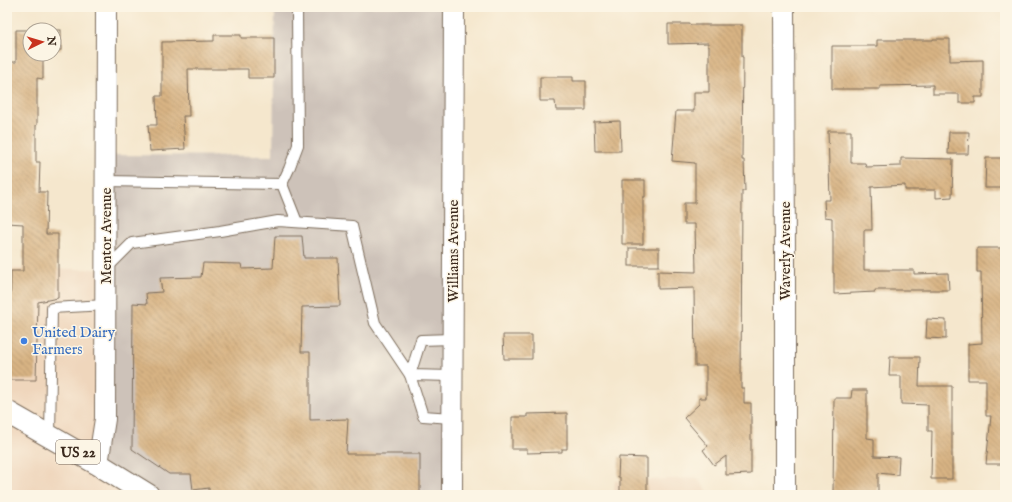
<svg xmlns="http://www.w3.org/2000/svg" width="1012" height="502" font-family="'IM FELL English',serif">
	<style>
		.built { fill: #efd6bc }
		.industrial { fill: #cdc2b9 }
		.building { fill: url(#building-back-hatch) }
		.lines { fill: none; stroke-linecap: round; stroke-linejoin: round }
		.service-casing { stroke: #7c6c5b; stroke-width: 12 }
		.minor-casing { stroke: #7c6c5b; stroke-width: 22 }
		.primary-casing { stroke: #7c6c5b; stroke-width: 24 }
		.service { stroke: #fff; stroke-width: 10 }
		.minor { stroke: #fff; stroke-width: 20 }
		.primary { stroke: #fff; stroke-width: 22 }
		.shop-dot { fill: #3f7fe0; stroke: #fcf5e5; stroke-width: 1.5 }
		.labels { text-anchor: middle; stroke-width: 3; stroke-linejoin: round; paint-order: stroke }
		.shield { fill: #fcf5e5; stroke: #75675a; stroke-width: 1 }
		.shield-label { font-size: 14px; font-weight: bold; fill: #3b2a1e }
		.street-label { font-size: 15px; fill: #3b2a1e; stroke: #fcf5e5 }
		.shop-label { font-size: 15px; fill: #366cbe; stroke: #fcf5e5; text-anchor: start }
	</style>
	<defs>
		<pattern id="building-back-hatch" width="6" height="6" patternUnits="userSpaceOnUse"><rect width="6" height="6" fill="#d8b484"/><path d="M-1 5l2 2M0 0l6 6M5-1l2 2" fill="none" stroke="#b0936b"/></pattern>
	</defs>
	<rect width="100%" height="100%" fill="#fcf5e5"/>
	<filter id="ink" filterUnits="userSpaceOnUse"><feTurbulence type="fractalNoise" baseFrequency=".025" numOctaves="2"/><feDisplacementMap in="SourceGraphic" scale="8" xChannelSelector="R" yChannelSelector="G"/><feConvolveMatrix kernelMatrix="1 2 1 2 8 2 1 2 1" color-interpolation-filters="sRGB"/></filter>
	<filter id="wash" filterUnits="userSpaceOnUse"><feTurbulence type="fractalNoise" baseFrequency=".012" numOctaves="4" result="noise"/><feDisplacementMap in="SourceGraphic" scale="16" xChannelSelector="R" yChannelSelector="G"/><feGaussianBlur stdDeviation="0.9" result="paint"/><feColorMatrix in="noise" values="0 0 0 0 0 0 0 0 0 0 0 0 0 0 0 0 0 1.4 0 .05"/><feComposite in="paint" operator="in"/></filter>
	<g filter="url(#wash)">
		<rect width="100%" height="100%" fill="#f5e7cd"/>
		<g class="built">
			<polygon points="7,269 106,269 148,495 7,495"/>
			<polygon points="697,478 711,495 614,495 615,481"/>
		</g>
		<polygon class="industrial" points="275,7 454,7 452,495 148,495 98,464 106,155 273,156"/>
		<g id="blocks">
			<g class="building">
				<polygon points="668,24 690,24 690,25 742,25 742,57 743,57 742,160 744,160 745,191 742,191 741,388 744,388 744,403 751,403 751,474 726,475 726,456 714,465 703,450 708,446 684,418 699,404 699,398 706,398 706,366 695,366 694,288 658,289 658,271 696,272 695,224 684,224 684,203 695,203 695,163 672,161 676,111 694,111 694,92 709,92 709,46 708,46 708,43 668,44"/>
				<polygon points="16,30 47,30 30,30 30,54 43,54 43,79 37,78 37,125 36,125 36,162 40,162 39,192 47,192 46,234 58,234 58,298 38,302 36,380 9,380 11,271 23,271 23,224 7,223 7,62 16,62"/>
				<rect x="54" y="30" width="7" height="20"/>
				<polygon points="214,35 241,35 241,38 274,38 274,78 248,78 248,69 188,69 189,116 183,116 185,149 150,151 148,125 157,125 156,96 162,96 162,42 214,41"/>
				<polygon points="933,39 950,39 950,61 983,60 983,97 975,97 975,103 959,103 959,94 933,94 933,85 880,86 880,89 832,89 832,46 877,46 877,40 933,40"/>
				<polygon points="540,77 573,77 573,81 586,81 586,110 556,110 555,101 540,101"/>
				<polygon points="620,121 621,151 595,151 594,122"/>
				<polygon points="828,131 851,131 851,163 865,163 866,167 901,166 901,158 953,159 952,197 936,198 936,190 905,190 905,185 871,187 872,230 864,230 864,270 914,270 914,274 948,273 949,290 875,290 875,292 834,294 834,273 833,273 833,230 832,230 832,218 825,217 824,200 830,200"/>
				<polygon points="949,132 969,132 968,154 948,154"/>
				<polygon points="986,158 1005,158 1005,188 985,188"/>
				<polygon points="622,180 645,180 645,197 643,197 643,244 622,244"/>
				<polygon points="275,236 302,236 304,258 338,258 340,306 302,307 301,352 310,352 310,420 348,419 346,454 420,454 420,495 209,495 209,488 193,490 191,474 169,474 132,449 133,303 147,304 146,293 162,292 160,278 201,277 203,263 241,264 242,269 273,268"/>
				<rect x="629" y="248" width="30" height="18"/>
				<polygon points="977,248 1005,248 1005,464 986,464 991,416 986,416 986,380 968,380 968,344 982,343 981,272 977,272"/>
				<polygon points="927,319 946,320 946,339 926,338"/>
				<polygon points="503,335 532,335 532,359 504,359"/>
				<polygon points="890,357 920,357 919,386 952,386 952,479 931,479 932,431 928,431 928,405 901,404 901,376 889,376"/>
				<polygon points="852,390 867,390 867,438 874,439 874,456 899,457 898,475 878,473 878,495 833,495 834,398 851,398"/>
				<polygon points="567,413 567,449 562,449 562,452 527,453 527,449 512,449 512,417 527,417 527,414"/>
				<polygon points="619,457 647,458 647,495 620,495 620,477 618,477"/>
			</g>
		</g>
	</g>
	<g filter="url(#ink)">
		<use href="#blocks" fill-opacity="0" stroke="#7c6c5b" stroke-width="1"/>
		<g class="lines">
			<defs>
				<g id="service">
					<polyline points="106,181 282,184 297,222"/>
					<polyline points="282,184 289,169 298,145 297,7"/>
					<polyline points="106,269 132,243 220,231 278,221 352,226 375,323 410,375 452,376"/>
					<polyline points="452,418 423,416 410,375 421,340 452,339"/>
					<polyline points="50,437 52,308 106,305"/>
				</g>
				<g id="minor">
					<polyline points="784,7 785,262 785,495"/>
					<polyline points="98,464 105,419 106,7"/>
					<polyline points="452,495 454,7"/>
				</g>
				<polyline id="primary" points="7,412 98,464 148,495"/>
			</defs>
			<use href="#service" class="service-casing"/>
			<use href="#minor" class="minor-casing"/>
			<use href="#primary" class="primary-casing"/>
			<use href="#service" class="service"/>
			<use href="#minor" class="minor"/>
			<use href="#primary" class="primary"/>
		</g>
	</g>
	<circle class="shop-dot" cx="24" cy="341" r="4"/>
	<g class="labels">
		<rect class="shield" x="56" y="440" width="44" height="24" rx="3"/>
		<g class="shield-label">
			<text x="78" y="457">US 22</text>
		</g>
		<g class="street-label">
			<text transform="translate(106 236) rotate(-90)" y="5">Mentor Avenue</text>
			<text transform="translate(453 251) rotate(-90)" y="5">Williams Avenue</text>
			<text transform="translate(785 251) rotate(-90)" y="5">Waverly Avenue</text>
		</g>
		<g class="shop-label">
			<text x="32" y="337">United Dairy<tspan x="32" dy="17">Farmers</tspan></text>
		</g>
	</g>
	<rect width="1012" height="502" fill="none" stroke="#fcf5e5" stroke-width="24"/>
	<g transform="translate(42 42) rotate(85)"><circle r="19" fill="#fcf5e5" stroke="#afa495"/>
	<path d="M0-3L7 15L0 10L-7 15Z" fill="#c8321e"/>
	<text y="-6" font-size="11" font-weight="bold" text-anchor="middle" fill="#3b2a1e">N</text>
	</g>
</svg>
